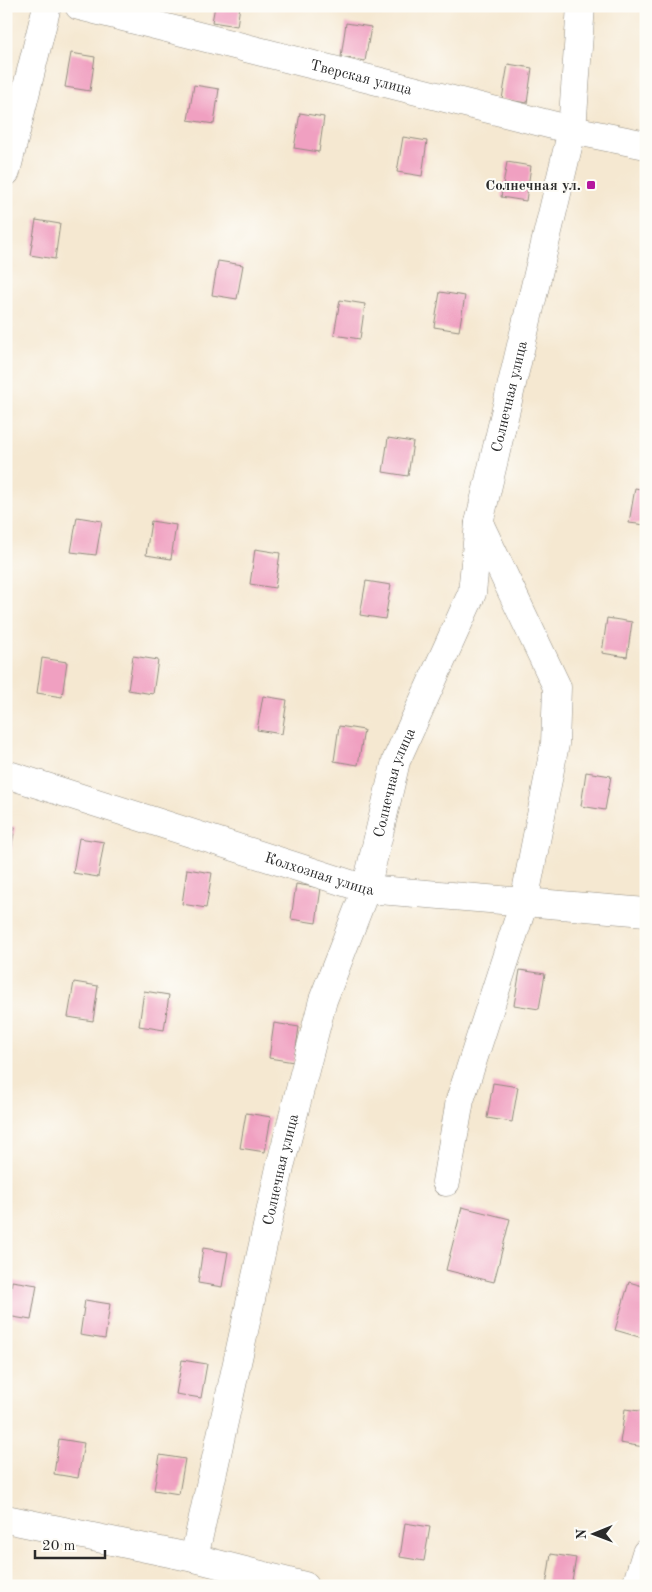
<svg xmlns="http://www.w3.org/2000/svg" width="652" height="1592" font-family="'Old Standard TT',serif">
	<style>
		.building { fill: #f0a0c1 }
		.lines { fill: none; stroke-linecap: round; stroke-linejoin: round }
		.street-casing { stroke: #908a7e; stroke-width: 29 }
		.street { stroke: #fff; stroke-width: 28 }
		.poi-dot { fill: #b5179e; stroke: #fdfcf7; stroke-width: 2 }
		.labels { text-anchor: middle; stroke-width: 4; stroke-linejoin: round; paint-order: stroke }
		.street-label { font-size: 15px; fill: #2b2b2b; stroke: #fdfcf7 }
		.poi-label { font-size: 15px; font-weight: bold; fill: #2b2b2b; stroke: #fdfcf7; text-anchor: end }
	</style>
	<rect width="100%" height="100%" fill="#fdfcf7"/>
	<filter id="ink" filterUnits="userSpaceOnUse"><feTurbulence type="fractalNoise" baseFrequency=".02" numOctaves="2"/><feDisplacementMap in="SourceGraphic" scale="10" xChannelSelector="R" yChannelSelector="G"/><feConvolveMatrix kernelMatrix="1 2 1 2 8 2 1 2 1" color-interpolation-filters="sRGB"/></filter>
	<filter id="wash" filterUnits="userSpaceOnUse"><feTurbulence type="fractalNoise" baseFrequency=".0096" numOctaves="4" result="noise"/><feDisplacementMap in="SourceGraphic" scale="20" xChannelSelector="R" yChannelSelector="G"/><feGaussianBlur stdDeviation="1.12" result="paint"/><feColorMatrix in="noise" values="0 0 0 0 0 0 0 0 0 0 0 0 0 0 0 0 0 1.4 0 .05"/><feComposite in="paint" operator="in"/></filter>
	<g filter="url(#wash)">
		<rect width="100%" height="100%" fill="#f5e8d1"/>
		<g id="blocks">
			<g class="building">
				<polygon points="215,6 240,6 237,26 212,22"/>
				<polygon points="346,23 371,27 365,61 341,57"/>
				<polygon points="71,53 95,57 90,91 65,87"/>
				<polygon points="508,64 532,68 527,103 502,99"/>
				<polygon points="194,85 219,89 214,124 188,120"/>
				<polygon points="300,113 324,117 319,152 294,148"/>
				<polygon points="403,137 427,141 422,176 397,172"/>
				<polygon points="507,162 531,166 526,201 501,197"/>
				<polygon points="36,220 60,224 55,259 30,255"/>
				<polygon points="218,261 243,265 237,299 212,295"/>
				<polygon points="440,292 465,296 459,331 434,327"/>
				<polygon points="340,300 365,304 360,339 334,335"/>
				<polygon points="388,438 413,442 408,476 383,472"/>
				<polygon points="635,488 646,490 646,525 629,523"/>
				<polygon points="77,517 102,521 96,555 71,552"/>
				<polygon points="151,521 176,525 171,559 146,555"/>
				<polygon points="255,549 280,553 275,588 250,584"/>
				<polygon points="366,581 391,585 385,619 360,615"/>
				<polygon points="607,618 632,622 627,657 602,653"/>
				<polygon points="133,656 158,660 153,694 128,690"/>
				<polygon points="42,658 67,662 62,697 37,693"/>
				<polygon points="263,696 287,700 282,734 257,730"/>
				<polygon points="339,726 364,730 358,765 334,761"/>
				<polygon points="586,772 611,776 605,810 581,806"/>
				<polygon points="6,825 15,827 9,862 6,861"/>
				<polygon points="79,838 104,842 98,877 73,873"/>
				<polygon points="187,869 212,873 206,908 182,904"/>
				<polygon points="296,884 321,888 316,923 291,919"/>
				<polygon points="520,970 545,974 539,1009 514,1005"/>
				<polygon points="74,982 98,986 93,1021 68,1017"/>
				<polygon points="144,991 169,995 164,1030 139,1026"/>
				<polygon points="274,1023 299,1027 294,1062 269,1058"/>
				<polygon points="493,1083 518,1087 512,1122 487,1118"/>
				<polygon points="246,1113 271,1117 265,1152 240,1148"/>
				<polygon points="462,1207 510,1219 494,1282 446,1270"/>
				<polygon points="203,1248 228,1252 222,1287 198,1283"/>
				<polygon points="12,1281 37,1285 31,1320 7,1316"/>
				<polygon points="629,1282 646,1287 646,1339 615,1330"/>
				<polygon points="85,1300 110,1304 105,1339 80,1335"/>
				<polygon points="182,1360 207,1364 201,1398 176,1394"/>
				<polygon points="625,1409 646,1412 644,1447 620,1443"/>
				<polygon points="59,1439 84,1443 78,1478 54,1474"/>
				<polygon points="160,1455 185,1459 179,1494 154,1490"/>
				<polygon points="405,1523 430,1527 424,1561 400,1557"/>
				<polygon points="551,1554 576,1558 571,1586 546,1586"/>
			</g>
		</g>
	</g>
	<g filter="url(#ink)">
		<use href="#blocks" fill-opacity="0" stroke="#908a7e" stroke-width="1"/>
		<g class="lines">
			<defs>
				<g id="street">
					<path id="s1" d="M79,6L572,130L646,145"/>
					<polyline points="6,172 47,6"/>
					<path id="s2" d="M6,774L366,889L646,912"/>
					<polyline points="446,1182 460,1100 524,902 555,744 557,687 479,523"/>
					<polyline points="6,1519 194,1558 305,1586"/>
					<path id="s3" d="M194,1558L281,1163L323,1000L366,889L396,761L472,593L479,523L572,130L581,6"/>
					<polyline points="636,1586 646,1553"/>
				</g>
			</defs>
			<use href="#street" class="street-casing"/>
			<use href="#street" class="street"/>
		</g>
	</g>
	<rect class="poi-dot" x="586" y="180" width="10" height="10" rx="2.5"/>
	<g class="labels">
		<g class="street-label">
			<text dy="5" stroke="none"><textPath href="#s1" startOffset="291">Тверская улица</textPath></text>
			<text dy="5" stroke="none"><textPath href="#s3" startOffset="1208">Солнечная улица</textPath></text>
			<text dy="5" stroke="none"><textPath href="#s3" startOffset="802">Солнечная улица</textPath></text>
			<text dy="5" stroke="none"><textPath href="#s2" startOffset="329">Колхозная улица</textPath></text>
			<text dy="5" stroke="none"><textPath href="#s3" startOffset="398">Солнечная улица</textPath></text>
		</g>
		<g class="poi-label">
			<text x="581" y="190">Солнечная ул.</text>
		</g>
	</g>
	<rect width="652" height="1592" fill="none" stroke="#fdfcf7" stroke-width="25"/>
	<g transform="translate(594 1534) rotate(269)" stroke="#fdfcf7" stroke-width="4" paint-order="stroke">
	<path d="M0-4L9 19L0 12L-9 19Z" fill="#2b2b2b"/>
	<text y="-8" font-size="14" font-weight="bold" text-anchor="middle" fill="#2b2b2b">N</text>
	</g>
	<path d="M35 1550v8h70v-8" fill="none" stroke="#2b2b2b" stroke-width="2.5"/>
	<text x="42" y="1550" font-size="15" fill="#2b2b2b" stroke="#fdfcf7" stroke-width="4" paint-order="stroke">20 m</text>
</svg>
